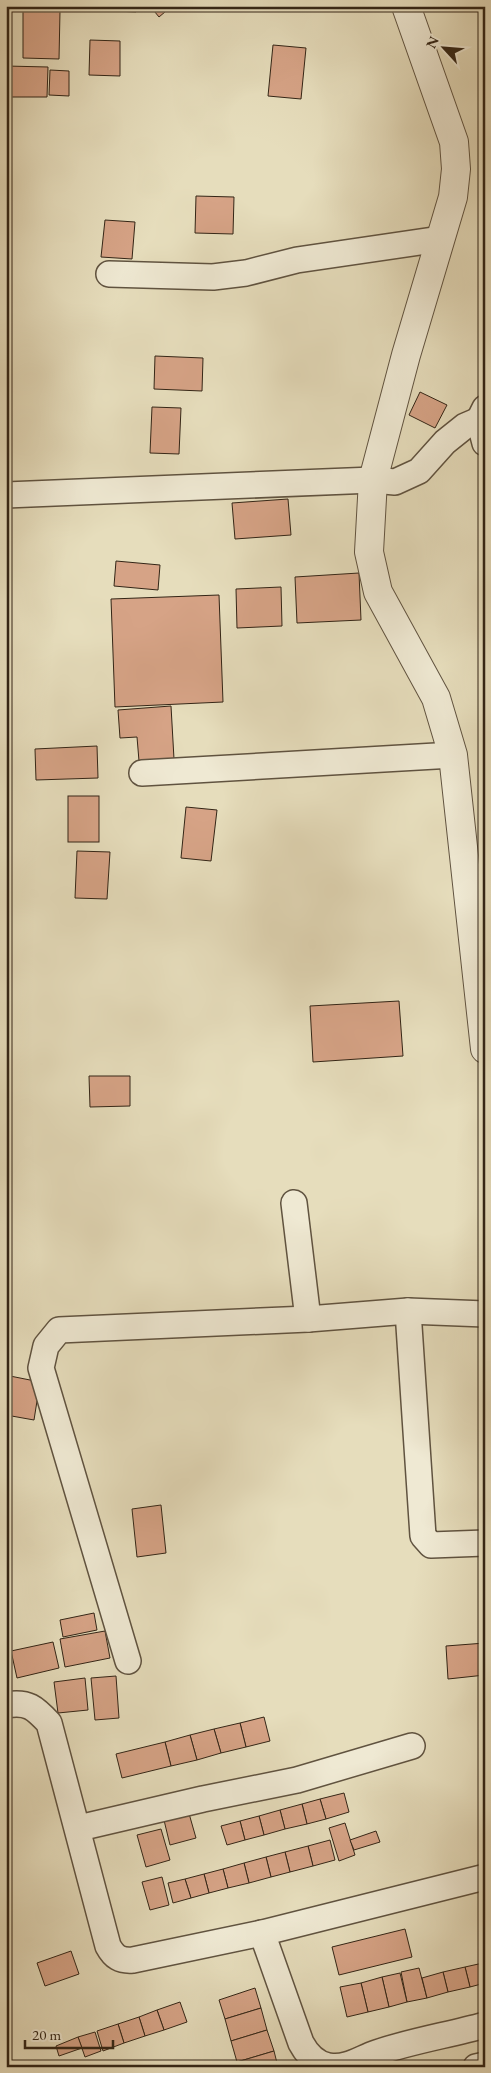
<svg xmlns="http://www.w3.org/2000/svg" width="491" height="2073" font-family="'EB Garamond',serif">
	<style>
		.building { fill: #d6a386; stroke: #332516 }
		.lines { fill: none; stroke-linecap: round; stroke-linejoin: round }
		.minor-casing { stroke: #605340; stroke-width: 28 }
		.tertiary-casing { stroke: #605340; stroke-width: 30 }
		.minor { stroke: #efe9d3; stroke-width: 25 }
		.tertiary { stroke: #efe9d3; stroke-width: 28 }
	</style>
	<rect width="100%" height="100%" fill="#e6ddbc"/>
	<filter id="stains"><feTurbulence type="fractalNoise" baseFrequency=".004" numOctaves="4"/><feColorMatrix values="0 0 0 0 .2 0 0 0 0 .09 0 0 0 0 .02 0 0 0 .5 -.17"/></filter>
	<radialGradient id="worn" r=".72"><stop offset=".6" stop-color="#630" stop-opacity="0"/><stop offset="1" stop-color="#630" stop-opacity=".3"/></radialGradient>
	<g class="building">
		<polygon points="117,6 136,6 136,12 116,11"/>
		<polygon points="150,6 172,6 159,17"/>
		<polygon points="23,11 60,11 59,59 23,58"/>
		<polygon points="90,40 120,41 120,76 89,75"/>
		<polygon points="273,45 306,48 301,99 268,96"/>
		<polygon points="6,66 48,67 47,97 6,97"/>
		<polygon points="50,70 69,71 69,96 49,95"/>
		<polygon points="196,196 234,197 233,234 195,233"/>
		<polygon points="105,220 135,222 132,259 101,257"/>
		<polygon points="155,356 203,358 202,391 154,389"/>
		<polygon points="420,392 447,405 435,428 409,415"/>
		<polygon points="152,407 181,408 179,454 150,453"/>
		<polygon points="288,499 291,535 235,539 232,503"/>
		<polygon points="116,561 160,565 158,590 114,586"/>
		<polygon points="359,573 361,620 297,623 295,577"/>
		<polygon points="281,587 282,626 237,628 236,589"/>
		<polygon points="219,595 223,702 115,707 111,599"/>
		<polygon points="171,706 174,759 139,761 137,737 120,738 118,710"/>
		<polygon points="97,746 98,778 36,780 35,749"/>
		<rect x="68" y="796" width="31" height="46"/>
		<polygon points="186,807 217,810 211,861 181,858"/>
		<polygon points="77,851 110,852 107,899 75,898"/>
		<polygon points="399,1001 403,1056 313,1062 310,1006"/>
		<polygon points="89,1076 130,1076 130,1106 90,1107"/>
		<polygon points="10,1376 40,1382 34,1420 6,1415 6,1395"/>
		<polygon points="161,1505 166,1553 137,1557 132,1509"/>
		<polygon points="94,1613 97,1630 63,1637 60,1620"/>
		<polygon points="105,1631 110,1658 65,1667 60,1639"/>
		<polygon points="53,1642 59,1668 17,1678 11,1651"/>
		<polygon points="485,1643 485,1675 448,1679 446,1646"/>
		<polygon points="116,1676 119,1718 95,1720 91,1678"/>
		<polygon points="85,1678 88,1710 58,1713 54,1682"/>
		<polygon points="264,1717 270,1741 246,1747 240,1723"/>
		<polygon points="240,1723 246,1747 221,1753 214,1729"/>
		<polygon points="214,1729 221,1753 197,1760 190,1735"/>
		<polygon points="190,1735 197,1760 171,1766 165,1742"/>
		<polygon points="165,1742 171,1766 122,1778 116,1754"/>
		<polygon points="344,1793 349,1812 326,1819 320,1799"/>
		<polygon points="320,1799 326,1819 307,1824 302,1804"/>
		<polygon points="302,1804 307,1824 285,1829 280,1810"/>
		<polygon points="188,1810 196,1838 170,1845 163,1816"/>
		<polygon points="280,1810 285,1829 264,1835 259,1816"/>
		<polygon points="259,1816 264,1835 245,1840 240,1821"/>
		<polygon points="240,1821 245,1840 227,1845 221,1826"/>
		<polygon points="345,1823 355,1855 339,1861 329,1828"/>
		<polygon points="161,1829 170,1860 146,1867 137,1835"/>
		<polygon points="376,1831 380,1842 354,1850 350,1840"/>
		<polygon points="330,1840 335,1860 313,1866 308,1846"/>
		<polygon points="308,1846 313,1866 290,1872 285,1852"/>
		<polygon points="285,1852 290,1872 271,1877 266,1857"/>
		<polygon points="266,1857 271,1877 249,1883 244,1863"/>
		<polygon points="244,1863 249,1883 228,1888 223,1869"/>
		<polygon points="223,1869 228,1888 209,1893 204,1874"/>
		<polygon points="204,1874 209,1893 191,1898 185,1879"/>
		<polygon points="162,1877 169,1905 150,1910 142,1882"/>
		<polygon points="185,1879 191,1898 173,1903 168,1883"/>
		<polygon points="405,1929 412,1957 339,1975 332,1947"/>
		<polygon points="71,1951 79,1974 45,1986 37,1963"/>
		<polygon points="483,1963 485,1983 470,1987 465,1967"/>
		<polygon points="465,1967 470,1987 448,1992 443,1972"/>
		<polygon points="419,1968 427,1998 407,2002 401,1972"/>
		<polygon points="443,1972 448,1992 427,1998 422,1978"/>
		<polygon points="400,1973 407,2002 389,2007 382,1977"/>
		<polygon points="382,1977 389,2007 368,2012 361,1983"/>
		<polygon points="361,1983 368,2012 347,2017 340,1987"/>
		<polygon points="255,1988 261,2008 225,2019 219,2000"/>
		<polygon points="180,2002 187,2022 164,2030 157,2010"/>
		<polygon points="261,2008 267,2030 231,2041 225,2019"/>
		<polygon points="157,2010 164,2030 145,2036 139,2017"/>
		<polygon points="139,2017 145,2036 124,2043 118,2024"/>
		<polygon points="118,2024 124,2043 103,2051 97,2031"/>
		<polygon points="267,2030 274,2051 237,2062 231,2041"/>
		<polygon points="95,2032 101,2051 85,2057 78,2037"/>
		<polygon points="78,2037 82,2048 59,2056 56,2046"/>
		<polygon points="274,2051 278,2067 239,2067 237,2062"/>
	</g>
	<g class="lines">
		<defs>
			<g id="minor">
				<polyline points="109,274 213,277 246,273 297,260 440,239"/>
				<polyline points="485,408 479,420 485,443"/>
				<polyline points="6,495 373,480 395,482 419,471 445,442 465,426 479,420"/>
				<polyline points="142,773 453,755"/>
				<polyline points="294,1203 308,1319"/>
				<polyline points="408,1311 423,1536 431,1545 485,1543"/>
				<polyline points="128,1661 41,1368 46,1346 59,1330 308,1319 408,1311 485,1314"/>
				<path d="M6,1705C28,1701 35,1708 49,1723L108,1946C114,1957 120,1961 133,1960L262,1933L485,1877"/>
				<polyline points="79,1828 203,1799 297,1780 412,1746"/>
				<path d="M262,1933L301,2043C307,2054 315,2064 329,2066C347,2069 361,2058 376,2053C411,2041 449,2035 485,2025"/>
				<polyline points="476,2067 485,2065"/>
			</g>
			<polyline id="tertiary" points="406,6 454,142 456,169 453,197 406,355 373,480 369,552 378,592 436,698 453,755 485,1049"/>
		</defs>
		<use href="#minor" class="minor-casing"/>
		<use href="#tertiary" class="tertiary-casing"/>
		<use href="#minor" class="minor"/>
		<use href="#tertiary" class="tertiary"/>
	</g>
	<rect width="491" height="2073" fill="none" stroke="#e6ddbc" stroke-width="25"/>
	<rect x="8" y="8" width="476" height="2058" fill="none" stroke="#332516" stroke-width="2.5"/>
	<rect x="12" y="12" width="466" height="2048" fill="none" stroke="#332516"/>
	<g transform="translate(444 48) rotate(296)" stroke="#efe9d3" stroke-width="4" paint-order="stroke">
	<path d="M0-4L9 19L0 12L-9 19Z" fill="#332516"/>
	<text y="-8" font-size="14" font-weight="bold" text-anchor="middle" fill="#332516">N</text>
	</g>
	<path d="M25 2040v8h88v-8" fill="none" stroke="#332516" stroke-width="2.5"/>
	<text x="32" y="2040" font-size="15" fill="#332516" stroke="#efe9d3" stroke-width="4" paint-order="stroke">20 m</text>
	<rect width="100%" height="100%" filter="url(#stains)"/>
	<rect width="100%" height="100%" fill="url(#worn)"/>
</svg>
